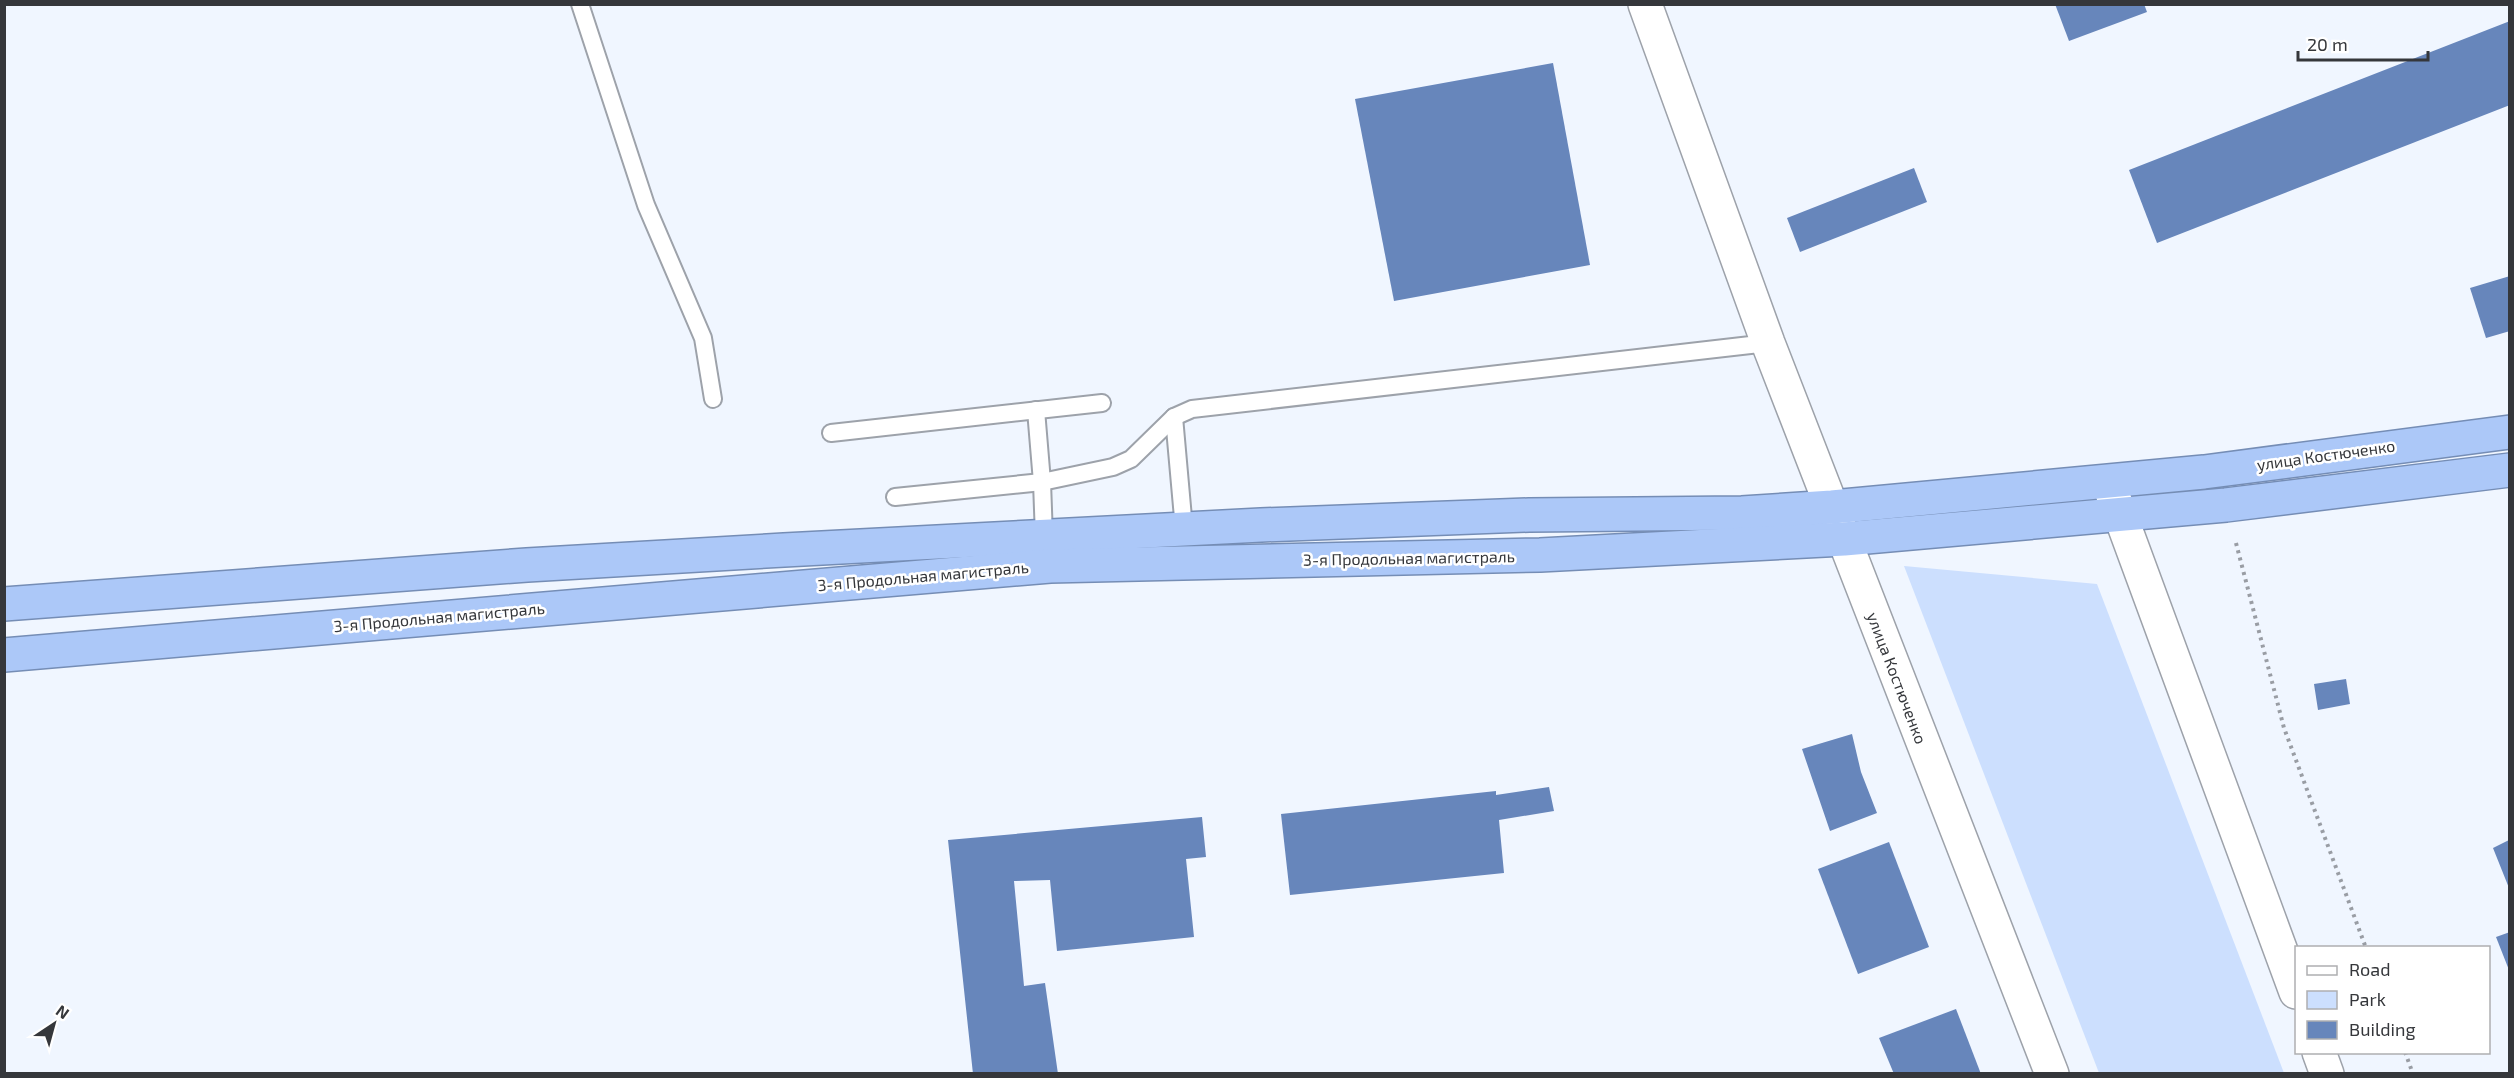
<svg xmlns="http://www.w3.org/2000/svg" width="2514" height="1078" font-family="'Exo 2',sans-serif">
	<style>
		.green { fill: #ccdffe }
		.building { fill: #6786bb }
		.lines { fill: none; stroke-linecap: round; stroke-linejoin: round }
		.service-casing { stroke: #9da2aa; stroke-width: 20 }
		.minor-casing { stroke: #9da2aa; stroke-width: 36 }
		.tertiary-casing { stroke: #9da2aa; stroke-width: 36 }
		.trunk-casing { stroke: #758db5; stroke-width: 36 }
		.path { stroke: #999da4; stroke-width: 4; stroke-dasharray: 3 4.5; stroke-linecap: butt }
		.service { stroke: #fff; stroke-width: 16 }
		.minor { stroke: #fff; stroke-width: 33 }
		.tertiary { stroke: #fff; stroke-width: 33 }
		.trunk { stroke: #acc8f8; stroke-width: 33 }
		.labels { text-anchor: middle; stroke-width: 5; stroke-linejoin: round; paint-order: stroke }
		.street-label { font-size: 16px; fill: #35373b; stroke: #fff }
	</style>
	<rect width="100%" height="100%" fill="#f0f6ff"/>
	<polygon class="green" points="1904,566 2097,584 2284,1073 2099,1073"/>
	<g class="building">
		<polygon points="2055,4 2144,4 2147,12 2069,41"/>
		<polygon points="2510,21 2510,105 2157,243 2129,170"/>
		<polygon points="1553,63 1590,265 1394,301 1355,99"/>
		<polygon points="1914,168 1927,202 1800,252 1787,218"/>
		<polygon points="2510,276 2510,331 2486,338 2470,288"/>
		<polygon points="2346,679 2350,704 2318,710 2314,684"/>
		<polygon points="1852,734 1861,772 1877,813 1830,831 1802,749"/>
		<polygon points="1549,787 1554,811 1499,820 1504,873 1290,895 1281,814 1496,791 1496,795"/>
		<polygon points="1202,817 1206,857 1186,859 1194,937 1057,951 1050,880 1014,881 1024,986 1045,983 1058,1074 973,1074 948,840"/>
		<polygon points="2509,840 2509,888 2493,848"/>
		<polygon points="1889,842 1929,947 1858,974 1818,869"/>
		<polygon points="2510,932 2510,970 2509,970 2496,937"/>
		<polygon points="1956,1009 1981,1074 1894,1074 1879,1038"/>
	</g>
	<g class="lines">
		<defs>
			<g id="service">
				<polyline points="580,4 646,205 703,338 713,399"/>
				<polyline points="1036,410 1042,482 1044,537"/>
				<polyline points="1174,417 1184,529"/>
				<polyline points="831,433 1102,403"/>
				<polyline points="895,497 1042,482 1113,467 1131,459 1174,417 1192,409 1768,343"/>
			</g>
			<polyline id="minor" points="1645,4 1768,343 1841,531"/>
			<g id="tertiary">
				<polyline points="2111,490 2296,992"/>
				<polyline points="1844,539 2052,1074"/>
				<polyline points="2319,1052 2327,1074"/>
			</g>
			<g id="trunk">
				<polyline points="4,604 527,565 784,550 1261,525 1529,515 1742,513 1832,507 2204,472 2510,432"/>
				<polyline points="4,655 1050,566 1540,555 1844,539 2226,505 2510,470"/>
			</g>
		</defs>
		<use href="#service" class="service-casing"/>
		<use href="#minor" class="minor-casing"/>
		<use href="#tertiary" class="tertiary-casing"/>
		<use href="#trunk" class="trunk-casing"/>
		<g class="path">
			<polyline points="2236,543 2284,728 2366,948"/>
			<polyline points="2405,1052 2413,1074"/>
		</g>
		<use href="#service" class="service"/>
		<use href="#minor" class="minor"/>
		<use href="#tertiary" class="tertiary"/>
		<use href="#trunk" class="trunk"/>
	</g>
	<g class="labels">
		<g class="street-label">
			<text transform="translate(2326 455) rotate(-8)" y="6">улица Костюченко</text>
			<text transform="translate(1409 558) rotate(-1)" y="6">3-я Продольная магистраль</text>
			<text transform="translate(923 576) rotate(-5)" y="6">3-я Продольная магистраль</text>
			<text transform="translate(439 617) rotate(-5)" y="6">3-я Продольная магистраль</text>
			<text transform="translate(1897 678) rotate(69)" y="6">улица Костюченко</text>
		</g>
	</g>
	<rect width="2514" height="1078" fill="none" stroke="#35373b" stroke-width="12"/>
	<rect x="2295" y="946" width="195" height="108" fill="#ffffff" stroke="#aeafb1" stroke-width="1.5"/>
	<rect x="2307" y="966" width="30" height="9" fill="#ffffff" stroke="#aeafb1" stroke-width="1.5"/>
	<text x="2349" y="976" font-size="18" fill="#35373b">Road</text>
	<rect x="2307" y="991" width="30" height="18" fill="#ccdffe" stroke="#aeafb1" stroke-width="1.5"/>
	<text x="2349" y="1006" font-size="18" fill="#35373b">Park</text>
	<rect x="2307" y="1021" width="30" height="18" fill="#6786bb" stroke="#aeafb1" stroke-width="1.5"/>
	<text x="2349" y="1036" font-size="18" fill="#35373b">Building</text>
	<g transform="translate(54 1024) rotate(36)" stroke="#ffffff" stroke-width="4.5" paint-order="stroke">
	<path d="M0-4.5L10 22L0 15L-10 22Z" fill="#35373b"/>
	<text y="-9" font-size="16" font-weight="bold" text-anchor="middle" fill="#35373b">N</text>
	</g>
	<path d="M2298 51v9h130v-9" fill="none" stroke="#35373b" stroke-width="3"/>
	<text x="2307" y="51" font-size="18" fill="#35373b" stroke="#ffffff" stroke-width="4.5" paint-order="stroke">20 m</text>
</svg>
